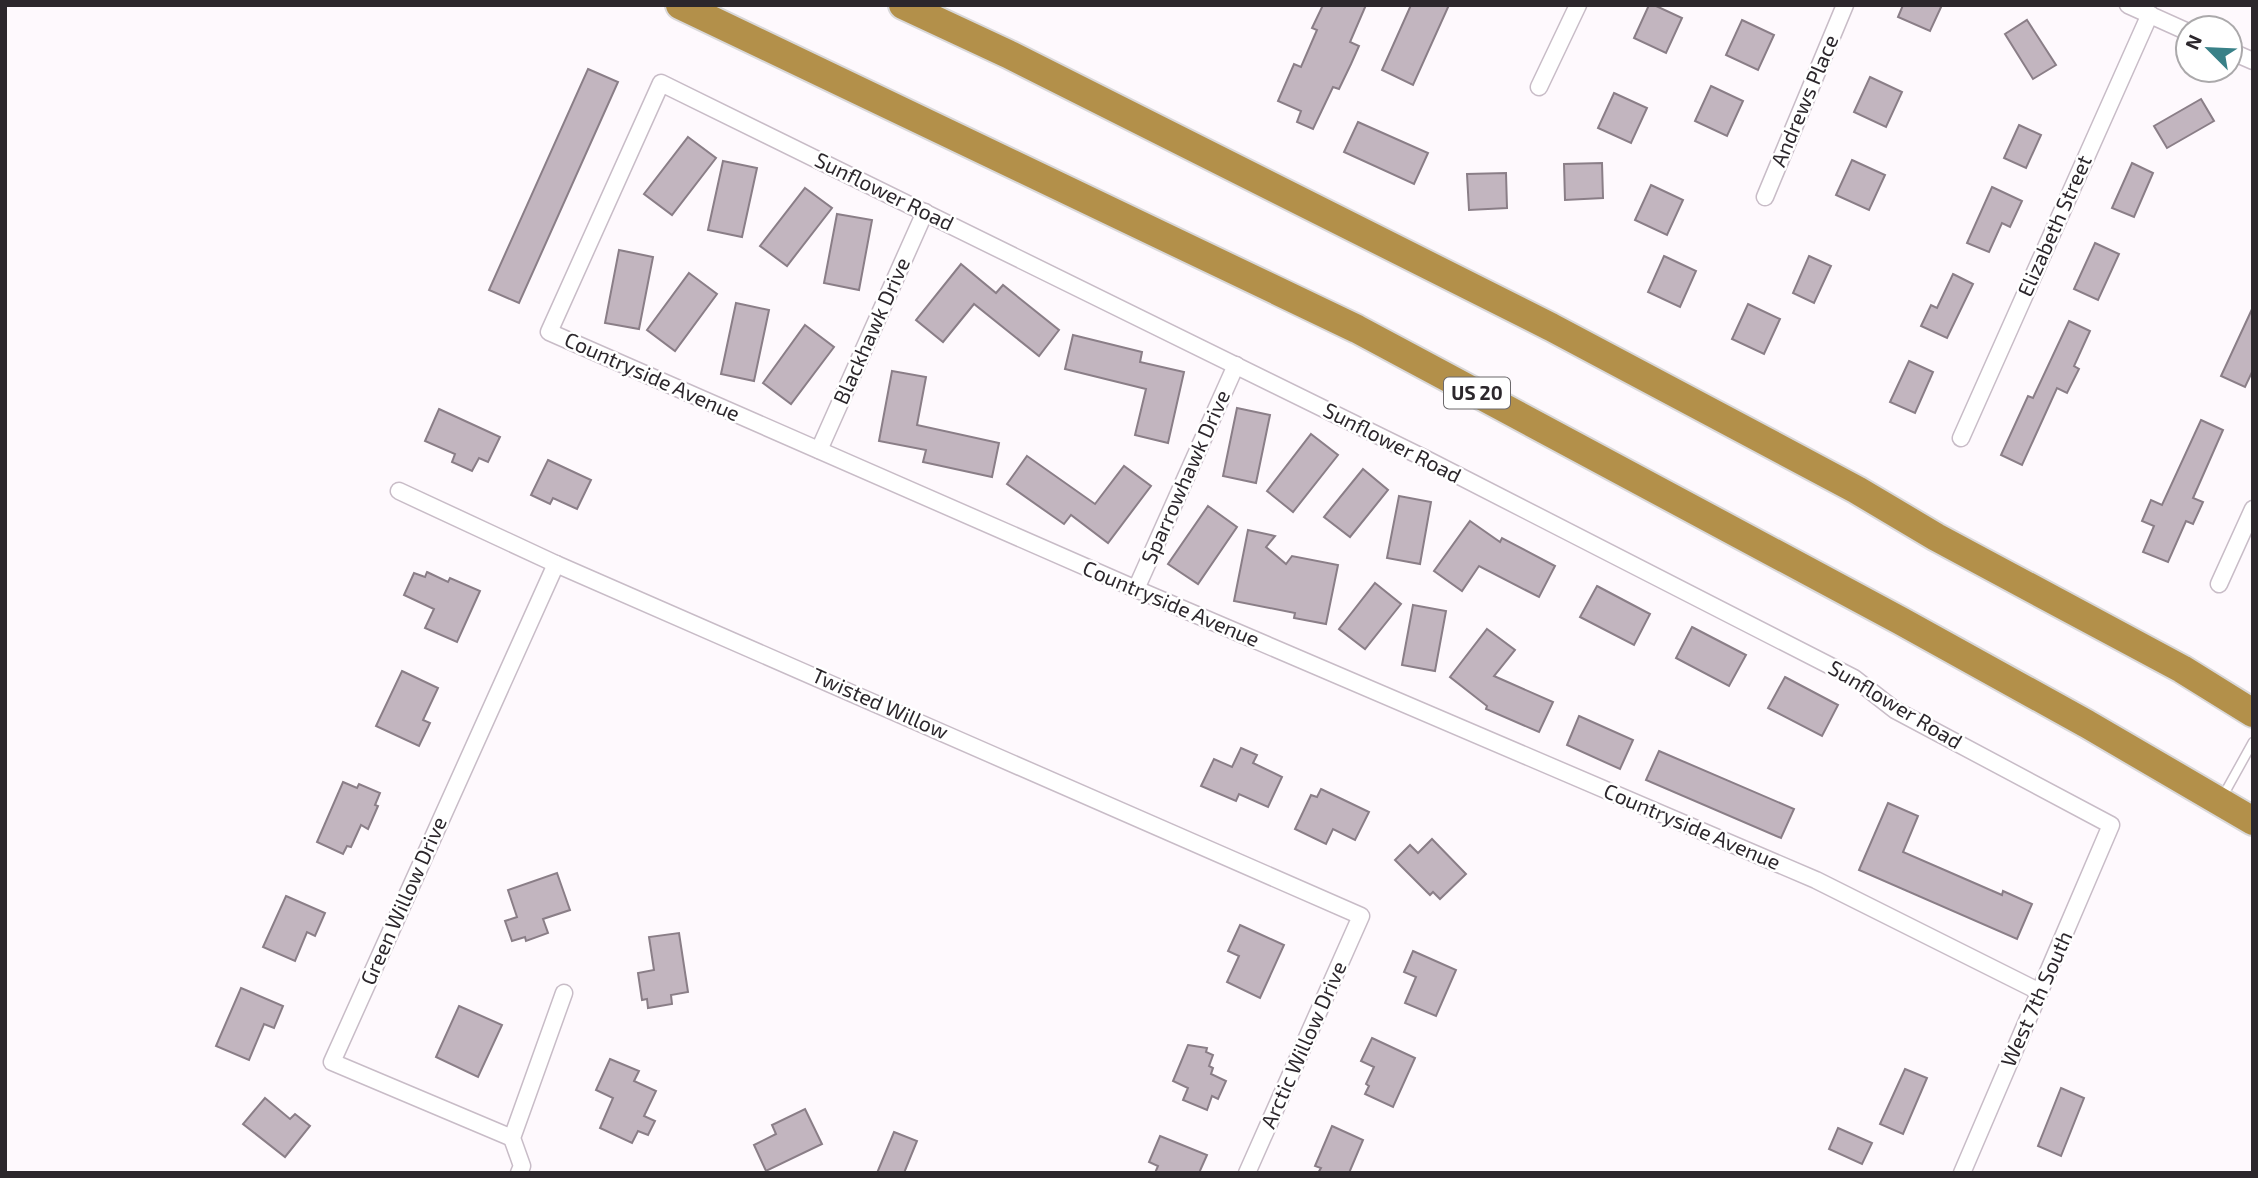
<svg xmlns="http://www.w3.org/2000/svg" width="2258" height="1178" font-family="'Exo 2',sans-serif">
	<style>
		.building { fill: #c2b5bf; stroke: #8a7e87; stroke-width: 2 }
		.lines { fill: none; stroke-linecap: round; stroke-linejoin: round }
		.service-casing { stroke: #c8bcc7; stroke-width: 11 }
		.minor-casing { stroke: #c8bcc7; stroke-width: 19 }
		.motorway-casing { stroke: #d9d8d9; stroke-width: 32 }
		.service { stroke: #fff; stroke-width: 8 }
		.minor { stroke: #fff; stroke-width: 16 }
		.motorway { stroke: #b3904a; stroke-width: 28 }
		.labels { text-anchor: middle; stroke-width: 5; stroke-linejoin: round; paint-order: stroke }
		.shield { fill: #fff; stroke: #6b686b; stroke-width: 2 }
		.shield-label { font-size: 19px; font-weight: bold; fill: #2c272c }
		.street-label { font-size: 21px; fill: #2c272c; stroke: #fff }
	</style>
	<rect width="100%" height="100%" fill="#fef9fd"/>
	<g class="building">
		<polygon points="1323,5 1366,5 1350,42 1359,46 1351,64 1339,89 1333,87 1313,129 1297,122 1301,111 1278,101 1294,64 1301,67 1317,30 1312,28"/>
		<polygon points="1411,5 1449,5 1413,85 1382,70"/>
		<polygon points="1649,5 1654,5 1682,18 1666,53 1634,38"/>
		<polygon points="1903,5 1942,5 1930,31 1898,17"/>
		<polygon points="1742,20 1774,35 1758,70 1726,55"/>
		<polygon points="2027,20 2056,65 2033,79 2005,34"/>
		<polygon points="588,69 618,82 519,303 489,290"/>
		<polygon points="1870,77 1902,92 1886,127 1854,112"/>
		<polygon points="1711,86 1743,101 1727,136 1695,121"/>
		<polygon points="1614,93 1647,108 1631,143 1598,128"/>
		<polygon points="2201,99 2214,121 2167,148 2154,126"/>
		<polygon points="1358,122 1428,153 1414,184 1344,152"/>
		<polygon points="2019,125 2041,135 2026,168 2004,158"/>
		<polygon points="688,137 716,158 672,215 644,194"/>
		<polygon points="1852,160 1885,175 1869,210 1836,195"/>
		<polygon points="723,161 757,168 742,237 708,230"/>
		<polygon points="1602,163 1603,198 1565,200 1564,164"/>
		<polygon points="2132,163 2153,173 2134,217 2112,208"/>
		<polygon points="1506,173 1507,208 1469,210 1467,174"/>
		<polygon points="1651,185 1683,200 1667,235 1635,220"/>
		<polygon points="1992,187 2022,201 2010,227 2002,223 1989,252 1967,243"/>
		<polygon points="805,188 832,208 787,266 760,246"/>
		<polygon points="837,214 872,220 859,290 824,283"/>
		<polygon points="2095,243 2119,254 2098,300 2074,289"/>
		<polygon points="619,250 653,257 639,329 605,323"/>
		<polygon points="1664,256 1696,271 1680,307 1648,292"/>
		<polygon points="1809,256 1831,266 1814,303 1793,293"/>
		<polygon points="961,264 996,293 1003,285 1059,330 1039,356 974,304 943,342 916,320"/>
		<polygon points="689,273 717,294 675,351 647,330"/>
		<polygon points="1953,274 1973,284 1947,338 1921,326 1931,305 1937,308"/>
		<polygon points="736,303 769,310 754,381 721,374"/>
		<polygon points="1748,304 1780,319 1764,354 1732,339"/>
		<polygon points="2253,307 2253,370 2245,387 2221,376"/>
		<polygon points="2069,321 2090,331 2074,366 2079,369 2067,393 2057,388 2022,465 2001,455 2028,396 2033,398"/>
		<polygon points="805,325 834,347 791,404 763,383"/>
		<polygon points="1073,335 1142,352 1140,362 1184,372 1168,443 1135,435 1146,389 1065,369"/>
		<polygon points="1909,361 1933,372 1915,413 1890,402"/>
		<polygon points="892,371 926,377 917,425 999,443 992,477 923,462 926,450 879,441"/>
		<polygon points="1237,408 1270,415 1256,483 1223,476"/>
		<polygon points="439,409 500,437 488,462 479,458 472,471 452,462 455,454 425,441"/>
		<polygon points="2201,420 2223,430 2193,498 2203,502 2193,524 2186,521 2168,562 2143,552 2154,526 2142,521 2151,500 2162,505"/>
		<polygon points="1311,434 1338,455 1293,512 1267,491"/>
		<polygon points="1027,456 1095,504 1124,466 1151,486 1108,543 1071,515 1064,524 1007,484"/>
		<polygon points="548,460 591,480 577,509 553,498 550,504 531,495"/>
		<polygon points="1363,469 1388,490 1350,537 1324,517"/>
		<polygon points="1399,496 1431,502 1420,564 1387,558"/>
		<polygon points="1208,506 1237,527 1198,584 1168,564"/>
		<polygon points="1470,521 1500,542 1502,538 1555,566 1539,597 1479,566 1462,591 1434,571"/>
		<polygon points="1248,530 1275,536 1266,547 1286,564 1292,556 1338,565 1326,624 1294,618 1295,613 1234,601"/>
		<polygon points="427,572 448,582 450,578 480,591 457,642 425,628 434,609 404,595 414,573 425,577"/>
		<polygon points="1375,583 1401,604 1365,649 1339,629"/>
		<polygon points="1597,586 1650,614 1634,645 1580,617"/>
		<polygon points="1413,605 1446,611 1435,671 1402,665"/>
		<polygon points="1692,627 1746,655 1729,686 1676,658"/>
		<polygon points="1487,629 1515,650 1494,676 1553,702 1539,732 1486,709 1487,706 1450,677"/>
		<polygon points="402,671 438,688 423,720 430,723 419,746 376,726"/>
		<polygon points="1785,677 1838,705 1822,736 1768,708"/>
		<polygon points="1579,716 1633,740 1620,769 1567,745"/>
		<polygon points="1241,748 1257,755 1253,763 1282,777 1268,807 1239,794 1236,801 1201,786 1214,759 1232,767"/>
		<polygon points="1659,751 1794,809 1781,838 1646,780"/>
		<polygon points="343,782 357,788 359,784 380,793 375,805 378,806 368,829 361,825 351,847 347,846 343,854 317,842"/>
		<polygon points="1321,789 1369,812 1355,840 1333,829 1326,844 1295,829 1311,795 1317,797"/>
		<polygon points="1888,803 1918,816 1903,852 2002,895 2003,891 2032,904 2017,939 1859,870"/>
		<polygon points="1432,839 1466,874 1440,899 1433,892 1430,895 1395,860 1410,845 1418,853"/>
		<polygon points="557,873 570,910 543,919 548,933 526,941 525,937 512,941 505,921 517,917 508,890"/>
		<polygon points="286,896 325,913 315,936 307,932 295,961 263,947"/>
		<polygon points="1240,925 1284,945 1260,998 1227,982 1239,956 1228,951"/>
		<polygon points="679,933 688,992 671,995 672,1004 648,1008 647,999 642,1000 638,973 654,970 649,937"/>
		<polygon points="1413,951 1456,970 1436,1016 1405,1003 1416,977 1404,972"/>
		<polygon points="241,988 283,1006 274,1028 264,1024 249,1060 216,1046"/>
		<polygon points="459,1006 502,1025 478,1077 436,1057"/>
		<polygon points="1372,1038 1415,1058 1393,1107 1365,1094 1369,1086 1366,1084 1374,1067 1361,1061"/>
		<polygon points="1188,1045 1207,1048 1206,1052 1213,1055 1209,1066 1213,1068 1211,1074 1226,1081 1218,1099 1212,1096 1207,1110 1183,1100 1188,1088 1173,1081"/>
		<polygon points="610,1059 639,1071 634,1081 656,1091 644,1116 655,1121 648,1135 638,1131 632,1143 600,1128 613,1098 596,1090"/>
		<polygon points="1905,1069 1927,1078 1903,1134 1880,1124"/>
		<polygon points="2061,1088 2084,1098 2061,1156 2038,1146"/>
		<polygon points="265,1098 290,1119 295,1114 310,1126 285,1157 243,1124"/>
		<polygon points="805,1109 822,1144 766,1171 754,1145 776,1134 772,1125"/>
		<polygon points="1332,1126 1363,1140 1349,1173 1318,1173 1321,1168 1315,1166"/>
		<polygon points="1838,1128 1872,1143 1862,1164 1829,1149"/>
		<polygon points="894,1132 917,1141 904,1173 877,1173"/>
		<polygon points="1160,1136 1207,1155 1199,1173 1155,1173 1158,1166 1149,1162"/>
	</g>
	<g class="lines">
		<defs>
			<polyline id="service" points="2223,796 2253,742"/>
			<g id="minor">
				<polyline points="2128,5 2188,32"/>
				<polyline points="2230,51 2253,61"/>
				<polyline points="1539,87 1578,5"/>
				<polyline points="1765,197 1845,5"/>
				<polyline points="1961,438 2150,14"/>
				<polyline points="819,450 925,212"/>
				<polyline points="399,491 556,564 1361,916 1247,1173"/>
				<polyline points="2219,584 2253,509"/>
				<polyline points="1136,589 1236,365"/>
				<polyline points="512,1138 332,1062 556,564"/>
				<polyline points="519,1173 522,1166 512,1138 564,993"/>
				<polyline points="1962,1173 2111,825 1895,710 1854,678 1424,458 661,83 549,332 1136,589 1816,880 2040,992"/>
			</g>
			<g id="motorway">
				<polyline points="680,5 1357,329 1901,621 2087,724 2253,821"/>
				<polyline points="903,5 1008,54 1551,327 1857,490 1936,537 2182,669 2253,713"/>
			</g>
		</defs>
		<use href="#service" class="service-casing"/>
		<use href="#minor" class="minor-casing"/>
		<use href="#motorway" class="motorway-casing"/>
		<use href="#service" class="service"/>
		<use href="#minor" class="minor"/>
		<use href="#motorway" class="motorway"/>
	</g>
	<g class="labels">
		<rect class="shield" x="1444" y="377.5" width="66" height="31" rx="5"/>
		<g class="shield-label">
			<text x="1477" y="400">US 20</text>
		</g>
		<g class="street-label">
			<text transform="translate(1805 101) rotate(-67)" y="7">Andrews Place</text>
			<text transform="translate(884 192) rotate(26)" y="7">Sunflower Road</text>
			<text transform="translate(2055 226) rotate(-66)" y="7">Elizabeth Street</text>
			<text transform="translate(872 331) rotate(-66)" y="7">Blackhawk Drive</text>
			<text transform="translate(652 377) rotate(24)" y="7">Countryside Avenue</text>
			<text transform="translate(1392 443) rotate(27)" y="7">Sunflower Road</text>
			<text transform="translate(1186 477) rotate(-66)" y="7">Sparrowhawk Drive</text>
			<text transform="translate(1171 604) rotate(23)" y="7">Countryside Avenue</text>
			<text transform="translate(880 704) rotate(24)" y="7">Twisted Willow</text>
			<text transform="translate(1895 705) rotate(31)" y="7">Sunflower Road</text>
			<text transform="translate(1692 827) rotate(23)" y="7">Countryside Avenue</text>
			<text transform="translate(404 901) rotate(-66)" y="7">Green Willow Drive</text>
			<text transform="translate(2037 999) rotate(-66)" y="7">West 7th South</text>
			<text transform="translate(1304 1045) rotate(-66)" y="7">Arctic Willow Drive</text>
		</g>
	</g>
	<rect width="2258" height="1178" fill="none" stroke="#2c272c" stroke-width="14"/>
	<g transform="translate(2209 49) rotate(294)"><circle r="33" fill="#ffffff" stroke="#aba9ab" stroke-width="2"/>
	<path d="M0-5L12 26L0 18L-12 26Z" fill="#398188"/>
	<text y="-10" font-size="19" font-weight="bold" text-anchor="middle" fill="#2c272c">N</text>
	</g>
</svg>
